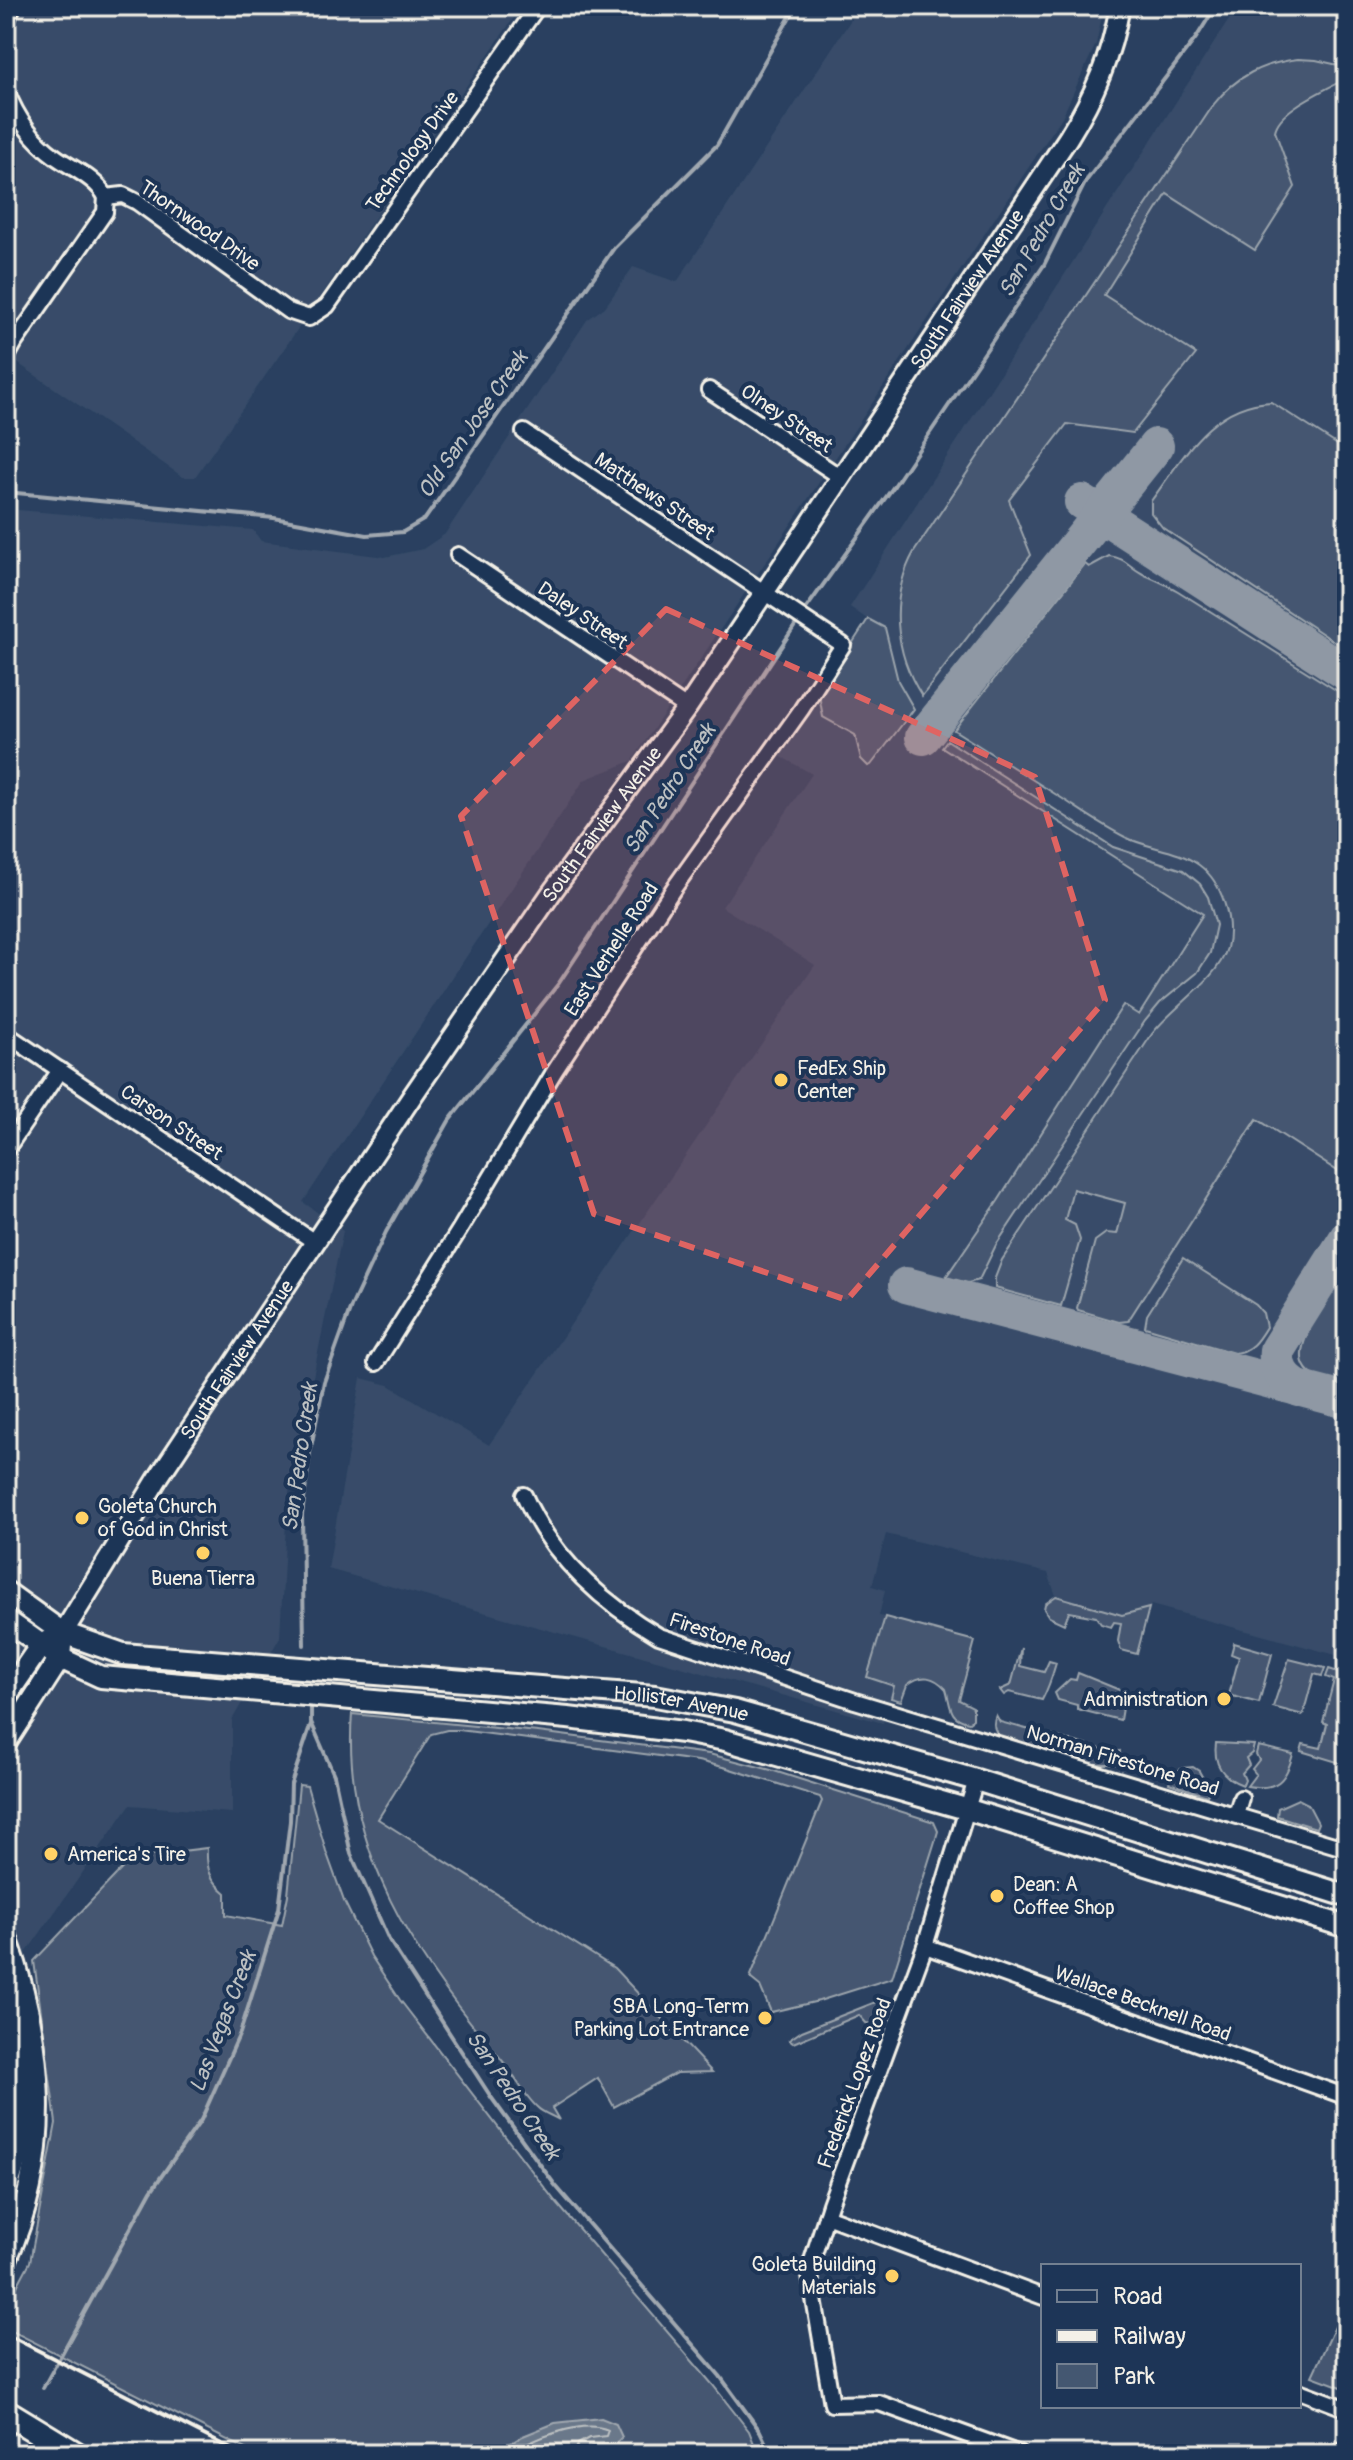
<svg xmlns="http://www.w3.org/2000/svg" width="1353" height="2460" font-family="Pangolin,sans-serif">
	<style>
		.built { fill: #374c69 }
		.green { fill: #445771; stroke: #9ca4ac; stroke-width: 2 }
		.water { fill: #6a788a; stroke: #a1a8b0; stroke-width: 2 }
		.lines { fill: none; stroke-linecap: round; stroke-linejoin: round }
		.shore { stroke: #bdc1c2; stroke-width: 2 }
		.stream { stroke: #a1a8b0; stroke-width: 4 }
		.taxiway { stroke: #8f98a4; stroke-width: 36 }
		.minor-casing { stroke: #f4f1e8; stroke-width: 20 }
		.tertiary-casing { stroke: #f4f1e8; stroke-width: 24 }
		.secondary-casing { stroke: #f4f1e8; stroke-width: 26 }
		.motorway-casing { stroke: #f4f1e8; stroke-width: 30 }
		.minor { stroke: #1d3557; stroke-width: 14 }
		.tertiary { stroke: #1d3557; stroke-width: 18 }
		.secondary { stroke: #1d3557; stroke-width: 20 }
		.motorway { stroke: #1d3557; stroke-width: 24 }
		.rail { stroke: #f4f1e8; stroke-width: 4 }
		.marked { fill: #df6462; fill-opacity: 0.2; stroke: #df6462; stroke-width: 6; stroke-dasharray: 16 10; stroke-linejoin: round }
		.poi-dot { fill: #ffd166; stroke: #1d3557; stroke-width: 3 }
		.labels { text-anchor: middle; stroke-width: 8; stroke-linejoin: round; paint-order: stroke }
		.street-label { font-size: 20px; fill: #f4f1e8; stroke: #1d3557 }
		.poi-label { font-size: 20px; fill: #f4f1e8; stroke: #1d3557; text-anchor: start }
		.water-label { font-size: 22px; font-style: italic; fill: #bdc1c2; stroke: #1d3557 }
	</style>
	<rect width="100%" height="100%" fill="#2a4060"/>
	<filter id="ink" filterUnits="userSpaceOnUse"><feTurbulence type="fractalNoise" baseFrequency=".0125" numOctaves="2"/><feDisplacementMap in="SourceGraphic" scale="16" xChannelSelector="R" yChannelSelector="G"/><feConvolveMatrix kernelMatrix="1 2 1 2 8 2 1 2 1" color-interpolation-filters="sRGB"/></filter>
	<g filter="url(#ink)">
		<g class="built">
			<polygon points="6,6 522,6 195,477 183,477 6,355"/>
			<polygon points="860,6 1104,6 1096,44 1062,117 867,411 632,761 584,780 303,1202 343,1231 287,1503 280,1637 232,1720 232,1813 130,1805 24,1956 6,1968 6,509 253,530 261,541 385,557 423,549 445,534 587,320 605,307 633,267 677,282"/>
			<polygon points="1246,6 1347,6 1347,1653 1337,1651 1336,1655 1151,1605 1149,1608 1122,1615 1056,1596 1048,1573 886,1534 872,1586 885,1590 879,1616 885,1617 867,1677 895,1686 883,1723 328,1569 361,1378 389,1385 489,1445 815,965 722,907 812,774 780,756 867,619 850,607 1234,12"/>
		</g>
		<g class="green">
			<path d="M1298,59L1316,60L1347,67V74L1343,80C1324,91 1279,109 1275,131L1295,187L1255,250L1167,194L1104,295L1196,354L1133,433L1067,424L1009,500L1031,555L922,696C894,653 889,597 914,552L1214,104C1236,76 1263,63 1298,59Z"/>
			<path d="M1271,402L1347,451V650L1163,528L1151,513V501C1183,458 1211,404 1271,402Z"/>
			<path d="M1109,556C1126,558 1129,567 1143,574C1154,579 1166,584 1178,591L1347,697V1174L1339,1172L1257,1119L1128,1321L1119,1322L1078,1310L1077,1308L1095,1241L1106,1233L1117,1234L1125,1203L1073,1189L1065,1220L1075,1225L1080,1240L1061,1306L995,1288V1278L1002,1260L1152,1034C1174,1005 1217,981 1227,948C1234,920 1222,882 1199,865C1177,849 1149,849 1125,837C1103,826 1083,812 1063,799C1027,776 990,753 954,730L1085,564L1089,567Z"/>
			<polygon points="868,619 885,628 898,681 914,709 871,765 868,766 861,759 855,735 823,717 819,695"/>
			<polygon points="947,740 1113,847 1183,870 1200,884 1208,897 1216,925 1210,953 1197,973 1160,1003 1145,1021 996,1245 979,1280 968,1283 946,1277 998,1201 1123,1005 1139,1015 1203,914 942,747"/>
			<path d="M1183,1258L1256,1305L1263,1313L1266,1327C1258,1340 1251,1352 1234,1353L1145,1327L1147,1315Z"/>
			<path d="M1347,1272V1388C1333,1384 1310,1379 1304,1365C1292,1341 1334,1292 1347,1272Z"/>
			<polygon points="1056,1596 1122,1615 1149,1608 1137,1654 1121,1650 1118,1641 1121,1623 1114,1622 1111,1627 1101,1624 1096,1617 1069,1612 1064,1624 1049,1617 1044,1609 1045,1604"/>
			<path d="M885,1617L975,1641L959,1700L973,1707V1719L969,1722C948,1719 951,1705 946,1689C934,1676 922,1673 907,1685L901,1701L891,1698L894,1686L867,1677Z"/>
			<polygon points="1234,1643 1272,1654 1259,1703 1229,1695 1239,1657 1231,1654"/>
			<path d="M1021,1648L1020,1666L1044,1672L1049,1661L1056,1663C1052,1677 1049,1687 1042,1700L1009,1692L1004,1695L1000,1690L1011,1685Z"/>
			<polygon points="1289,1659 1325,1668 1322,1676 1314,1674 1303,1715 1273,1707"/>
			<polygon points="1329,1669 1347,1675 1347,1765 1301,1751 1303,1744 1321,1748 1327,1724 1323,1722 1334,1680 1326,1677"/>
			<polygon points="1078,1673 1122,1691 1136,1691 1136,1693 1124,1696 1120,1720 1077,1709 1077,1705 1058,1700 1055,1693 1070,1679 1076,1680"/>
			<path d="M352,1714L538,1732L709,1754L771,1770L934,1822L938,1831L936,1838L892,1978L819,2001L771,2012L760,1986L750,1978L822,1801L820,1797L727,1768L698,1761L459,1730H447L431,1734L378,1819L614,1968L712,2072L676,2073L614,2107L598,2078L552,2108L559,2120C553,2116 543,2113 538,2108C524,2096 513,2073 501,2059C416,1961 341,1849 352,1714Z"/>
			<path d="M996,1715L1000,1722L1113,1752L1120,1751L1119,1764H1091L1002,1738C993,1731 992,1724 996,1715Z"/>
			<path d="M1216,1743L1254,1745L1252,1753L1246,1758L1249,1765L1242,1773L1245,1780L1243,1785C1223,1778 1213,1764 1216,1743Z"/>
			<path d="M1258,1746L1293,1754C1286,1781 1277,1791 1247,1786L1256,1774L1252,1769L1259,1760L1256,1754Z"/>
			<polygon points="1193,1767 1199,1771 1209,1789 1207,1796 1169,1783 1171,1774 1183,1768"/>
			<path d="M299,1785L307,1786L326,1851L344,1901L371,1956L400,2000L555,2201L712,2384L749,2431L758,2454H255L6,2328V2307L30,2262L56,2123L34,1961L133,1857L207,1848C206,1869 210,1880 226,1893V1915L282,1925L288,1895Z"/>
			<polygon points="1298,1799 1308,1804 1318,1823 1316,1828 1277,1816 1278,1808"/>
			<polygon points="886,1998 880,2017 871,2024 866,2023 859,2015 793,2043 789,2040 802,2031"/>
			<polygon points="1347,2301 1347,2389 1312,2376"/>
		</g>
		<polygon class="water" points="601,2418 616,2424 622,2437 616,2443 592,2446 576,2454 493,2454 523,2436 555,2423"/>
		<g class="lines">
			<path class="shore" d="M509,2454C531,2440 582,2418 608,2430L606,2436L589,2438L578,2444L574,2454"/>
			<g class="stream">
				<polyline points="6,492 274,518 367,535 403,532 425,519 614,248 717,145 796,6"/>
				<polyline points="803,613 894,486 1044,265 1086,181 1196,38 1216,6"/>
				<polyline points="304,1645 302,1515 310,1452 324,1382 351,1307 386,1232 449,1121 559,983 798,621"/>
				<polyline points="311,1708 311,1722 334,1775 351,1854 389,1940 491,2097 555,2185 720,2376 760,2431 771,2454"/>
				<polyline points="43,2388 151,2191 201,2120 240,2033 279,1909 290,1821 291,1784 311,1724"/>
			</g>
			<g class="taxiway">
				<polyline points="1082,502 1347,673"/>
				<polyline points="923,737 1156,446"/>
				<polyline points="906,1285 1347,1401"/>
				<path d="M1299,1389C1283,1379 1275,1369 1277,1350L1347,1238"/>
			</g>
			<defs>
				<g id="minor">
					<polyline points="6,22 13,6"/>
					<path d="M6,90C16,116 33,141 56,157C73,169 96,178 106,197L123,195L137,202L288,311L309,318L327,306L538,6"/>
					<polyline points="6,358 15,342 105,212 106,197"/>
					<polyline points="709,390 842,478"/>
					<polyline points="458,555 687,708"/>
					<polyline points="6,1034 316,1243"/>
					<polyline points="6,1150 60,1070"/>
					<polyline points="376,1363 460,1229 554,1072 674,888 801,710 843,645 524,432"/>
					<path d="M524,1495C552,1558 601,1602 659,1636L855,1701L1347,1849"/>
					<polyline points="976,1780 925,1946 830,2204 809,2270 832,2404 879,2403 1020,2454"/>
					<polyline points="1236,1815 1241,1798"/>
					<polyline points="925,1946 1347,2097"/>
					<polyline points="826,2216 1043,2297"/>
					<polyline points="1299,2391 1347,2409"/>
					<polyline points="1337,2454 1347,2447"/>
				</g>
				<g id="tertiary">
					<path id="s1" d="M63,1633L160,1475L413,1095L552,892L687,708L1068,138C1095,95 1111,56 1120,6"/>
				</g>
				<g id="secondary">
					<path id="s2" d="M6,1592L63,1633L123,1654L655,1696L735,1711L976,1780L1347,1896"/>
					<polyline points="6,1620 60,1658 101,1677 568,1718 683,1732 725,1740 966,1809 1347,1927"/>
					<polyline points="6,1696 41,1645 50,1640"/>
					<polyline points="6,1742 60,1658 61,1645"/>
					<path d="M6,1937C44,2040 53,2157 6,2259"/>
					<path d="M6,1992C26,2055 30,2127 6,2190"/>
				</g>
				<polyline id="motorway" points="6,2412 75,2454"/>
			</defs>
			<use href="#minor" class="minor-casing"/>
			<use href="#tertiary" class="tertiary-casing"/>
			<use href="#secondary" class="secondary-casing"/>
			<use href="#motorway" class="motorway-casing"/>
			<use href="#minor" class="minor"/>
			<use href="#tertiary" class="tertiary"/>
			<use href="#secondary" class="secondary"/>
			<use href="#motorway" class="motorway"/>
			<polyline class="rail" points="6,2334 241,2454"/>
		</g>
	</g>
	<path class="marked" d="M666,609L1035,777L1105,1000L847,1300L594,1214L461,816Z"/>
	<g class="poi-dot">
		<circle cx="781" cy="1080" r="8"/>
		<circle cx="82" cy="1518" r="8"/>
		<circle cx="203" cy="1553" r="8"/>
		<circle cx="1224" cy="1699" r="8"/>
		<circle cx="51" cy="1854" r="8"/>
		<circle cx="997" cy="1896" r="8"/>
		<circle cx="765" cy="2018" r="8"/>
		<circle cx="892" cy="2276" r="8"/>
	</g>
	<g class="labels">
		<g class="street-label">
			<text transform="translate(412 151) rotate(-54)" y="7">Technology Drive</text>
			<text transform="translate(200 225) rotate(35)" y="7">Thornwood Drive</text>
			<text dy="7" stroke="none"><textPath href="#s1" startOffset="1620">South Fairview Avenue</textPath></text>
			<text transform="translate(787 418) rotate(34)" y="7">Olney Street</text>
			<text transform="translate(655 496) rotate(34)" y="7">Matthews Street</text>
			<text transform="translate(583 615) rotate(34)" y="7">Daley Street</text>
			<text dy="7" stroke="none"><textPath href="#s1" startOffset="972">South Fairview Avenue</textPath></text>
			<text transform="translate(611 949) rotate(-57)" y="7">East Verhelle Road</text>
			<text transform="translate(172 1122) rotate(34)" y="7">Carson Street</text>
			<text dy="7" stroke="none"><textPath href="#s1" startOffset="324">South Fairview Avenue</textPath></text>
			<text transform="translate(730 1639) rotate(19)" y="7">Firestone Road</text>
			<text dy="7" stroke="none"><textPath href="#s2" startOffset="694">Hollister Avenue</textPath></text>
			<text transform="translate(1123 1760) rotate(17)" y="7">Norman Firestone Road</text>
			<text transform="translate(1143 2003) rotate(20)" y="7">Wallace Becknell Road</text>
			<text transform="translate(854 2083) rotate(-70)" y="7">Frederick Lopez Road</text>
		</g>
		<g class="poi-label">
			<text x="797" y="1075">FedEx Ship<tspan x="797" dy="23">Center</tspan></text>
			<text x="98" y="1513">Goleta Church<tspan x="98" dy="23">of God in Christ</tspan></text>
			<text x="203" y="1585" text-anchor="middle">Buena Tierra</text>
			<text x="1208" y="1706" text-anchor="end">Administration</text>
			<text x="67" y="1861">America's Tire</text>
			<text x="1013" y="1891">Dean: A<tspan x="1013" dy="23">Coffee Shop</tspan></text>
			<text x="749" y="2013" text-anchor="end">SBA Long-Term<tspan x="749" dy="23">Parking Lot Entrance</tspan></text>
			<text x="876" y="2271" text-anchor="end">Goleta Building<tspan x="876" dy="23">Materials</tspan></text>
		</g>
		<g class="water-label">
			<text transform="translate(1041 230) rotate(-60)" y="8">San Pedro Creek</text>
			<text transform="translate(472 424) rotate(-55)" y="8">Old San Jose Creek</text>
			<text transform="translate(669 788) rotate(-57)" y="8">San Pedro Creek</text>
			<text transform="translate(299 1457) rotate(-82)" y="8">San Pedro Creek</text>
			<text transform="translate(222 2021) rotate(-69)" y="8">Las Vegas Creek</text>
			<text transform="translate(514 2095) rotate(56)" y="8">San Pedro Creek</text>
		</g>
	</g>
	<rect width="1353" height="2460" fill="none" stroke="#1d3557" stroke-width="32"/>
	<rect x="16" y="16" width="1321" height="2428" fill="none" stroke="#f4f1e8" stroke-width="3" filter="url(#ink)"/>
	<rect x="1041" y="2264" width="260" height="144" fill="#1d3557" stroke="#738091" stroke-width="2"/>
	<rect x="1057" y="2290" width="40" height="12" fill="#1d3557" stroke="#738091" stroke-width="2"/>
	<text x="1113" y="2304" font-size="24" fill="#f4f1e8">Road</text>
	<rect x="1057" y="2330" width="40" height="12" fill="#f4f1e8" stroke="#738091" stroke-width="2"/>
	<text x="1113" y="2344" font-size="24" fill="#f4f1e8">Railway</text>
	<rect x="1057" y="2364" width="40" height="24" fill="#445771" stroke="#738091" stroke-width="2"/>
	<text x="1113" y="2384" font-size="24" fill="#f4f1e8">Park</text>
</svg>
